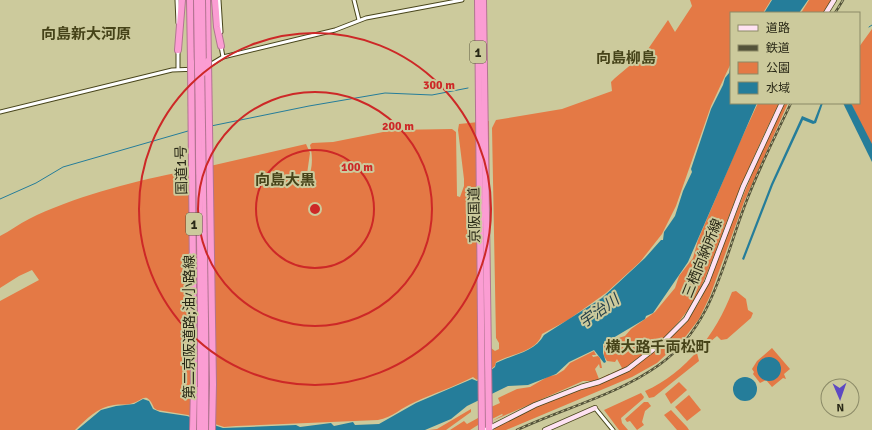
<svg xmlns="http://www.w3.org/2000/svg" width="872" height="430" font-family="Signika,'Noto Sans JP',sans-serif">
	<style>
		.green { fill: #e47945 }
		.water { fill: #257d9a }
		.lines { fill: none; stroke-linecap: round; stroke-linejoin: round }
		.stream { stroke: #257d9a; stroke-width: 1 }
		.street-casing { stroke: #49461c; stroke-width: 5 }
		.secondary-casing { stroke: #49461c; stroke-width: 6 }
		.highway-casing { stroke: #b27491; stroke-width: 8 }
		.street { stroke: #fff; stroke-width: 3 }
		.secondary { stroke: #fee2f2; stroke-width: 4.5 }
		.highway { stroke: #fb9dd3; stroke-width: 6 }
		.rail-casing { stroke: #54533a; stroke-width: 2.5 }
		.rail { stroke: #ccca9c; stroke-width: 1; stroke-dasharray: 3; stroke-linecap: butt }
		.highway-bridge-casing { stroke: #b27491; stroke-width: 8; stroke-linecap: butt }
		.highway-bridge { stroke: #fb9dd3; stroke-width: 6 }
		.ring { fill: none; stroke: #cd2827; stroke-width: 2 }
		.labels { text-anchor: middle; stroke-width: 4; stroke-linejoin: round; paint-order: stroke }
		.shield { fill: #ccca9c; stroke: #5b593f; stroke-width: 1 }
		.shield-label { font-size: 13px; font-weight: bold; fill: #2a2917 }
		.street-label { font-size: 14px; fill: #2a2917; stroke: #ccca9c }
		.neighbourhood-label { font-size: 15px; font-weight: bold; fill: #464319; stroke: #ccca9c }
		.water-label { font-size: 15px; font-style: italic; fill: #26404a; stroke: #ccca9c }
		.centre { fill: #cd2827; stroke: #ccca9c; stroke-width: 2 }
		.ring-label { font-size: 12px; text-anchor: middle; font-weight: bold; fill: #cd2827; stroke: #ccca9c; stroke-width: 4; stroke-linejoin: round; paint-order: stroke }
	</style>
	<rect width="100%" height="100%" fill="#ccca9c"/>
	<g class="green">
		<path d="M690,0H771L763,13H731V63L711,106L676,206L662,234L640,262L606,293L568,320L542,334C537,352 510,354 496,362L495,366L477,380L473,377C454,387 434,393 415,402C402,407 392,418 378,420L236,426L224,427L188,415L157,410L154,408C146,389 142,402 130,404C125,405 119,404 114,405C97,407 87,419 75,430H0V301L39,280L32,270L19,276L0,288V236C10,231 19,224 29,219C71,198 130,182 176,173L178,174L181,185L182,175L184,172L306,144L310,153L306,181C313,172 313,156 310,145L312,143L333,142L393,130L452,129L456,132L457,196L460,197L464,186V179L458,130L459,124L489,121L491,348L495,351L499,349V343L496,338L492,128L496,120L562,109L612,91L611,82L615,78L646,52L668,20L675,32L692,6Z"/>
		<polygon points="809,0 832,0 824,13 801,13"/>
		<polygon points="872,29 872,147 851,103 859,103 859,47"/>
		<path d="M758,103H779C763,136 748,169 734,203C723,230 714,258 702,285C685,324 649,354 613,375L612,373L622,368L617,359L615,362L607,361L604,356V346L615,339L625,336L631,329L655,312L675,288L679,276L693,258L698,240L737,148Z"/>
		<polygon points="784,103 788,103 744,202 710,296 699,319 686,336 657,363 632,377 506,430 494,430 495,428 540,405 623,374 661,346 686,323 701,299 759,157"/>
		<path d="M736,291L746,299L748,310L753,313L751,318L727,339L721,340L717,336L697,353L699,361L654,397L649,398L645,391C686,373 716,334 732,292Z"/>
		<polygon points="772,348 790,369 784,374 786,379 783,378 772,387 766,380 760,383 753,374 754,372 752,369 757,361"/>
		<polygon points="594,351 596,355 592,355 593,357 598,356 600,358 602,368 600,368 599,364 595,369 599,379 609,374 610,376 596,381 583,381 492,421 503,415 502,414 492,419 491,407 500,403 498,398 517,389 530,387 549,376 556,375 564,370 570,363"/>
		<polygon points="679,382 687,390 671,404 665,394"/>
		<polygon points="641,393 644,397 643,399 621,418 622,423 628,430 619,430 604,410"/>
		<polygon points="689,395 701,410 687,421 675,407"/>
		<polygon points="644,402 648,402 651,406 645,411 642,422 644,425 637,430 630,421 627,422 625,419"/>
		<polygon points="471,409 471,412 446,430 429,430 437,429"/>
		<polygon points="671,410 687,427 689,430 677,430 664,415"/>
		<polygon points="478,418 478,425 470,430 450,430 464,421 467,424"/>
	</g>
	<g class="water">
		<polygon points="772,0 808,0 799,13 764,13"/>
		<path d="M731,65V103H757L688,262L653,313L646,316L645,319L603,344V353L606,362L604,363L594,350L569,362L556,374L528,385L508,386L467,406L451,419L425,430H77L101,410L116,406L134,404L143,399L149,401L153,409L160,412L187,416L223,428L296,425L300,427L331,423L334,426L353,422L355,425L379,424L416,403L472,379L477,381L495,367L496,363C512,355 535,352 544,335L602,298L645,258L661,240H663L664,232L675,216L683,191L692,172L691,169L711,109L723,85L725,78L729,73Z"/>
		<polygon points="821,103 823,103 816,123 813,124 803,120 773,185 744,260 742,259 771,184 802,116 814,121"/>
		<polygon points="843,103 851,103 872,144 872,162"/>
		<circle cx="769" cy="369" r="12"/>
		<circle cx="745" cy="389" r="12"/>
	</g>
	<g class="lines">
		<g class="stream">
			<polyline points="869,27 872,25"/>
			<polyline points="211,126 309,106 385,93 432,95 468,88"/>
			<polyline points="0,199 36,183 63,167 188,131"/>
		</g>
		<defs>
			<g id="street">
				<polyline points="177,0 178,23"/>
				<polyline points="219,0 221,32"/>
				<polyline points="354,0 359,20"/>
				<polyline points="221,46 223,57"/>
				<polyline points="178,51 178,69"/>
				<polyline points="208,66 223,57 335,30 366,18 462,0"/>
				<polyline points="0,112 172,70 199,69"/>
				<polyline points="595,408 613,430"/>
			</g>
			<g id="secondary">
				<polyline points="826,13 834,0"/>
				<polyline points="486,430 535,405 581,387 599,382 628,369 664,341 686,319 707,282 743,187 782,103"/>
				<polyline points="545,430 595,408"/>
			</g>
			<g id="highway">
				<polyline points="190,0 191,62"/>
				<polyline points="207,0 208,61"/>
				<polyline points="215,0 217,27 221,46"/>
				<polyline points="478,0 482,430"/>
				<polyline points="483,0 489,430"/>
				<polyline points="178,50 182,0"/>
				<polyline points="198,73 201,322 200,430"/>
				<polyline points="203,73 206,260 205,430"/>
				<polyline points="193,430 194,387"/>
				<polyline points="212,430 213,384"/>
			</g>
		</defs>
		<use href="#street" class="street-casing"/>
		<use href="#secondary" class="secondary-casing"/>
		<use href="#highway" class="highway-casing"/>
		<use href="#street" class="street"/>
		<use href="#secondary" class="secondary"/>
		<use href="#highway" class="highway"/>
		<defs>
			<g id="rail">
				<polyline points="835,13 843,0"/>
				<path d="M517,430C564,408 617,395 659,365C713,327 723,262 745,205C758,170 775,137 791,103"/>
			</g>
		</defs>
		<use href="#rail" class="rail-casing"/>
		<use href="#rail" class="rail"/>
		<defs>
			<g id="highway-bridge">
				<polyline points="197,0 198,73"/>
				<polyline points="202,0 203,73"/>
				<polyline points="208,61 213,384"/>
				<polyline points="191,62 194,387"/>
			</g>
		</defs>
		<use href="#highway-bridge" class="highway-bridge-casing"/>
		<use href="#highway-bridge" class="highway-bridge"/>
	</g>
	<g class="ring">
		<circle cx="315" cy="209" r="59"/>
		<circle cx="315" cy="209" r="117"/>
		<circle cx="315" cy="209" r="176"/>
	</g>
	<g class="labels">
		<g class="shield">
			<rect x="470" y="41" width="16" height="22" rx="3"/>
			<rect x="186" y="213" width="16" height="22" rx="3"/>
		</g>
		<g class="shield-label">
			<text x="478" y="57">1</text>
			<text x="194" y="229">1</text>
		</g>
		<g class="street-label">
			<text transform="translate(181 170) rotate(-91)" y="5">国道1号</text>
			<text transform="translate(474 215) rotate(-91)" y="5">京阪国道</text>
			<text transform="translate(702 258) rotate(-68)" y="5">三栖向納所線</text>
			<text transform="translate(189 327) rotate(-90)" y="5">第二京阪道路;油小路線</text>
		</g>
		<g class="neighbourhood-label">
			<text x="86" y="39">向島新大河原</text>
			<text x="626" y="63">向島柳島</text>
			<text x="285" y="185">向島大黒</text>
			<text x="658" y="352">横大路千両松町</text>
		</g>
		<g class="water-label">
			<text transform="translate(599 311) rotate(-36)" y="5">宇治川</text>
		</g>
	</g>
	<circle cx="315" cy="209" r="6" class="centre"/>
	<g class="ring-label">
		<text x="439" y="89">300 m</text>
		<text x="398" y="130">200 m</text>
		<text x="357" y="171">100 m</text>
	</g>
	<rect x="730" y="12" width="130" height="92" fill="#ccca9c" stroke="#8b8a67"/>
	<rect x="738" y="25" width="20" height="6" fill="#fee2f2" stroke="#8b8a67"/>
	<text x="766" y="32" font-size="12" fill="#2a2917">道路</text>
	<rect x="738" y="45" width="20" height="6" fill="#54533a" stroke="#8b8a67"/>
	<text x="766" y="52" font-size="12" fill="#2a2917">鉄道</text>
	<rect x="738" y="62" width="20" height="12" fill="#e47945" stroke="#8b8a67"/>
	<text x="766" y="72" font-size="12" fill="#2a2917">公園</text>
	<rect x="738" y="82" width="20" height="12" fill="#257d9a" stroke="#8b8a67"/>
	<text x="766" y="92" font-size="12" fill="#2a2917">水域</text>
	<g transform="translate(840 398) rotate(178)"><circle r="19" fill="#ccca9c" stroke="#8b8a67"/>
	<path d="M0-3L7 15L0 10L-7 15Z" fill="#5d49c2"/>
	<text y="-6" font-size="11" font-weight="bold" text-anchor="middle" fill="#2a2917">N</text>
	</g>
</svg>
